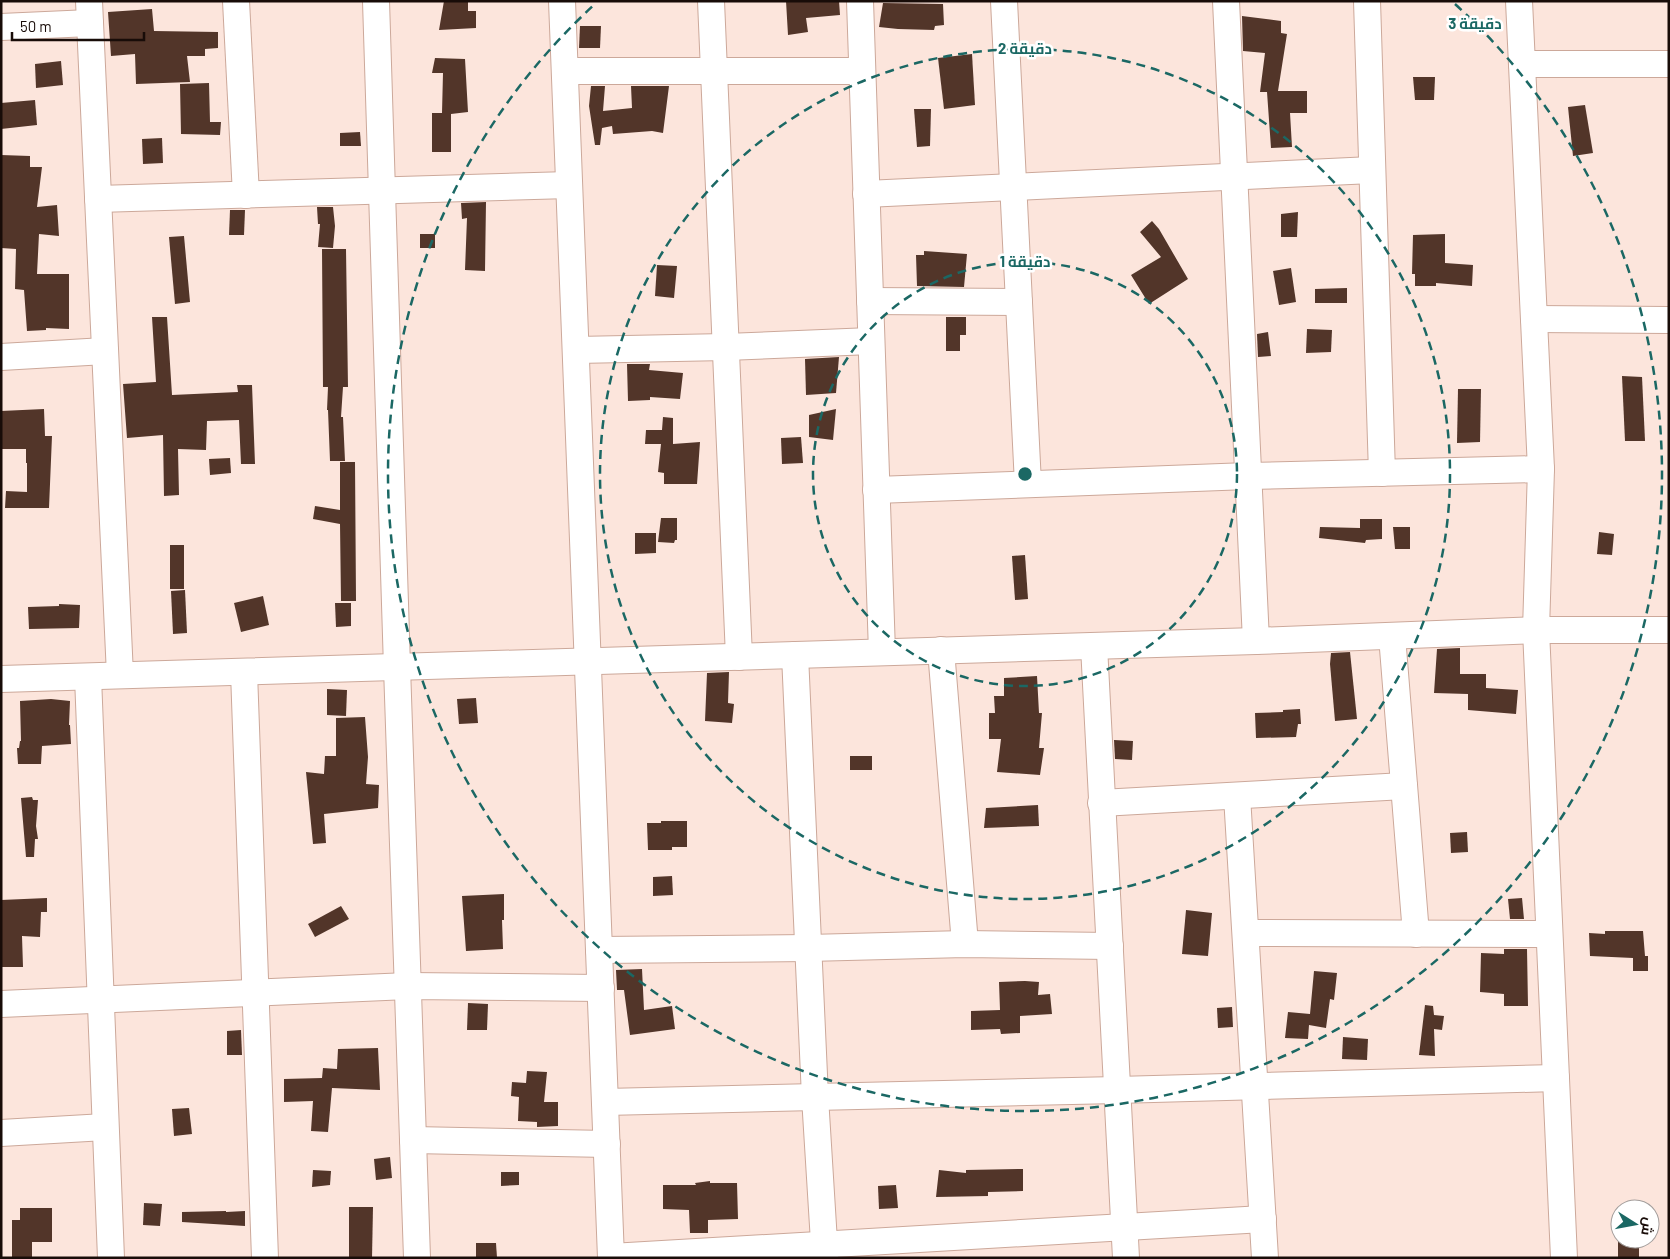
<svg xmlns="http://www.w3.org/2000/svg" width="1670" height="1259" font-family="Barlow,Cairo,sans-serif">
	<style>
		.building { fill: #523529 }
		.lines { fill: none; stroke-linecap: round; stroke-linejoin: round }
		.minor-casing { stroke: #cca89a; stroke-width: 28 }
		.minor { stroke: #fff; stroke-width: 26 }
		.ring { fill: none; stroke: #1b6864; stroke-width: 2.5; stroke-dasharray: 9 6 }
		.centre { fill: #1b6864; stroke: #fff; stroke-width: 2.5 }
		.ring-label { font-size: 15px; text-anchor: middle; font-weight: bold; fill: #1b6864; stroke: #fff; stroke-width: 5; stroke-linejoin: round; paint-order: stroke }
	</style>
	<rect width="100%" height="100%" fill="#fce5dc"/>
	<g class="building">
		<polygon points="444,1 468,1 468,11 476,11 476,28 439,30"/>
		<polygon points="786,1 839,1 840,15 806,18 808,32 788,35"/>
		<polygon points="883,3 943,4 944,25 935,26 934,30 898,29 879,27"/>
		<polygon points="152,9 154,31 218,32 218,48 205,49 205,56 187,56 190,82 136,84 135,54 111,56 108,12"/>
		<polygon points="1242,16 1281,21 1281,33 1287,34 1278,91 1307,91 1307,113 1290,113 1292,147 1271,148 1267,92 1260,92 1265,53 1243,51"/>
		<polygon points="580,26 601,26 600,48 579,48"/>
		<polygon points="972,54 975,105 944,109 938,58"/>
		<polygon points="435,58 465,59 468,112 451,114 451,152 432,152 432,113 442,113 443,73 432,73"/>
		<polygon points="61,61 63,85 36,88 35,64"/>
		<polygon points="1413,77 1435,77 1434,100 1415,100"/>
		<polygon points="209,83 210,122 221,122 220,135 181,134 180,84"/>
		<polygon points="591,86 605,86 603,111 632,108 631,86 669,86 663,133 652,131 613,134 612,126 602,128 600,145 595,145 589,106"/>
		<polygon points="35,100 37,125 1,129 1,103"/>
		<polygon points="1585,105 1593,153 1573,156 1568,107"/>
		<polygon points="914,109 931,109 930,146 917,147"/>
		<polygon points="360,132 361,146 340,146 340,133"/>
		<polygon points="162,138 163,163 143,164 142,139"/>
		<polygon points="1,155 30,156 30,167 42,167 37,207 57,205 59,236 39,234 37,274 69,274 69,329 46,328 46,330 27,331 24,290 15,289 16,249 1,248"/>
		<polygon points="486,202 485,271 465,270 467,218 462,219 461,203"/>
		<polygon points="317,207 333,207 335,226 333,248 318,247 320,224 318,224"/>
		<polygon points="230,210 245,210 244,235 229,235"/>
		<polygon points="1298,212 1297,237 1281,237 1281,214"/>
		<polygon points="1152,221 1159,229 1188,279 1149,304 1131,275 1161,257 1140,232"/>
		<rect x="420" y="234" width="15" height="14"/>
		<polygon points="1445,234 1445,263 1473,265 1472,286 1436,283 1436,286 1415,286 1415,274 1412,274 1413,235"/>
		<polygon points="184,236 190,302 175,304 169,237"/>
		<polygon points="322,249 346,249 348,387 343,387 341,417 343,417 345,461 330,461 328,410 327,410 328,387 323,387"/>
		<polygon points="924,251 967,254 964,287 917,286 916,255 924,255"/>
		<polygon points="657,265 677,266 674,298 655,296"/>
		<polygon points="1291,268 1296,302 1279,305 1273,271"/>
		<polygon points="1347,288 1347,303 1315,303 1315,289"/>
		<polygon points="152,317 167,317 172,395 238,392 237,385 252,385 255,464 241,464 239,420 207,421 206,450 178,449 179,495 164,496 163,435 127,438 123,384 156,382"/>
		<polygon points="946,317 966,317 966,335 960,335 960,351 946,351"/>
		<polygon points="1307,329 1332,330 1331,352 1306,353"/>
		<polygon points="1268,332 1271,356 1258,357 1257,334"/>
		<polygon points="839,357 836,393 806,395 805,359"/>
		<polygon points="627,364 650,364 649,370 683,373 680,399 650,397 650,400 628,401"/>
		<polygon points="1622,376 1642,377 1645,441 1625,441"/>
		<polygon points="1458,389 1481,389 1480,442 1457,443"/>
		<polygon points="44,409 45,436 52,436 49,508 5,508 6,491 27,492 27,463 26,463 26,449 1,449 1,411"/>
		<polygon points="836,409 833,440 809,437 809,415"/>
		<polygon points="663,417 673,418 673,444 700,442 697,484 664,484 664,473 658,472 661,444 645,444 646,430 662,430"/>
		<polygon points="801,437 803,463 782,464 781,438"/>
		<polygon points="230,458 231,473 210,475 209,459"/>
		<polygon points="340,462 355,462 356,601 341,601 340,524 313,519 315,506 340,510"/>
		<polygon points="661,518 677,518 677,540 675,540 674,543 658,542"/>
		<polygon points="1360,519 1382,519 1382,539 1366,540 1365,543 1319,538 1320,527 1360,528"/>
		<polygon points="1393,527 1410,527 1410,549 1395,549"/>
		<polygon points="1599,532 1614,534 1612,555 1597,554"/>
		<polygon points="635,533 656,533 656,553 635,554"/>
		<rect x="170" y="545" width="14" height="44"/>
		<polygon points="1025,555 1028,599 1015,600 1012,556"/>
		<polygon points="185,590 187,633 173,634 171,591"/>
		<polygon points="263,596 269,625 241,632 234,603"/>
		<polygon points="335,603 351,603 351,626 336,627"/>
		<polygon points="59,604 80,605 79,628 29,629 28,607 59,606"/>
		<polygon points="1460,648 1460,674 1486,674 1486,688 1518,690 1516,714 1468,710 1468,694 1434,693 1437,649"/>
		<polygon points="1350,652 1357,719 1335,721 1330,664 1331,653"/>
		<polygon points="729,672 728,703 734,704 732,723 705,721 707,673"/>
		<polygon points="1037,676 1039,713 1042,713 1039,748 1044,748 1040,775 997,772 1001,739 989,739 989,713 995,713 994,696 1004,696 1004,678"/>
		<polygon points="327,689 347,690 346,716 327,715"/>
		<polygon points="476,698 478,723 459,724 457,699"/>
		<polygon points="51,699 70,701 69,725 70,725 71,744 42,746 41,764 18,764 17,748 19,748 20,741 21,741 20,701"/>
		<polygon points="1300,709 1301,724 1298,724 1296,737 1256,738 1255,713 1283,712 1283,710"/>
		<polygon points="365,717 368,757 366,784 379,785 378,808 324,814 326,843 313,844 306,772 324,774 325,756 336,756 336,718"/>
		<polygon points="1114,740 1133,741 1132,760 1115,759"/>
		<rect x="850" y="756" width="22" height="14"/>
		<polygon points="32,797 33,800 38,800 36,826 38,839 35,839 34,857 26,857 21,798"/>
		<polygon points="1038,805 1039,826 984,828 986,808"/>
		<polygon points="661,821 687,821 687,847 672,847 672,850 648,850 647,823 661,823"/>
		<polygon points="1467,832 1468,852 1451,853 1450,833"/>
		<polygon points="672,876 673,895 653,896 653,877"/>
		<polygon points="504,894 504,920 502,920 503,949 466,951 462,896"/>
		<polygon points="47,898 47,912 41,912 40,937 22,936 23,967 2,967 1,900"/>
		<polygon points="1522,898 1524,919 1510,919 1508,899"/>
		<polygon points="341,906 349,919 315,937 308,924"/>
		<polygon points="1186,910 1212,913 1208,956 1182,954"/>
		<polygon points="1605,931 1643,931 1645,956 1648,956 1648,971 1633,971 1633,958 1590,956 1589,933 1605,934"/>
		<polygon points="1504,949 1527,949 1528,1006 1504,1006 1504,994 1480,992 1481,953 1504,954"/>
		<polygon points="642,969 644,1010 672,1006 675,1029 630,1035 624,990 617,990 616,970"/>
		<polygon points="1314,971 1337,973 1334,1000 1330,999 1326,1028 1309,1025 1308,1039 1285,1038 1288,1012 1310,1014"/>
		<polygon points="1025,981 1039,982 1038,995 1050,994 1052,1014 1020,1016 1020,1033 1001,1034 1000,1029 971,1030 971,1011 1000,1010 999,982"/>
		<polygon points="468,1003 488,1004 487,1030 467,1030"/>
		<polygon points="1425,1005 1433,1006 1434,1015 1444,1016 1442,1030 1434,1029 1435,1056 1419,1055"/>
		<polygon points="1232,1007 1233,1027 1218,1028 1217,1008"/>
		<polygon points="241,1030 242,1055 227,1055 227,1031"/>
		<polygon points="1343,1037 1368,1039 1367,1060 1342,1059"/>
		<polygon points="378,1048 380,1090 332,1088 328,1132 311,1131 313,1101 284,1102 284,1079 322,1078 323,1068 337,1069 338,1049"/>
		<polygon points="527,1071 547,1072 544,1102 558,1102 558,1126 537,1127 537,1122 518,1121 519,1097 511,1096 512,1082 526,1083"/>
		<polygon points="189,1108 192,1134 174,1136 172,1109"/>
		<polygon points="390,1157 392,1178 376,1180 374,1159"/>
		<polygon points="1023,1169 1023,1191 988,1192 988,1196 936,1197 939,1170 966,1173 966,1170"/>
		<polygon points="313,1170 331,1171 330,1185 312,1187"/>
		<polygon points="501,1172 519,1172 519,1185 501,1186"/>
		<polygon points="710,1181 710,1183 737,1183 738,1219 708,1220 708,1233 690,1233 689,1210 663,1209 663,1185 696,1185 695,1183"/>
		<polygon points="896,1185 898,1208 879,1209 878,1186"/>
		<polygon points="144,1203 162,1204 160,1226 143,1225"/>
		<polygon points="349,1207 373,1207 372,1258 349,1258"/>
		<polygon points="20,1208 52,1208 52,1242 32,1242 32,1258 12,1258 12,1220 20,1220"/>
		<polygon points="226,1211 226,1212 245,1211 245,1226 182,1222 182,1212"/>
		<polygon points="1618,1239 1639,1239 1639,1257 1618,1258"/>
		<polygon points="476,1243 496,1243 497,1258 476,1258"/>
	</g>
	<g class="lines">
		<defs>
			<g id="minor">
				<polyline points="89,1 120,675"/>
				<polyline points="236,1 246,195"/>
				<polyline points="376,1 397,667 417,1258"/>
				<polyline points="562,1 611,1258"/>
				<polyline points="711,1 739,657"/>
				<polyline points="860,1 882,652"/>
				<polyline points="1004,1 1028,484"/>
				<polyline points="1226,1 1256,641"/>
				<polyline points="1367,1 1382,473"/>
				<polyline points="1519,1 1541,469 1536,630 1564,1258"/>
				<polyline points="1,27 90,23"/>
				<polyline points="1522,64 1669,64"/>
				<polyline points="565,71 862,71"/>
				<polyline points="866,194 1372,170"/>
				<polyline points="98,199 569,185"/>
				<polyline points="870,301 1019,302"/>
				<polyline points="1534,319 1669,320"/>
				<polyline points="576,350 726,347 871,341"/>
				<polyline points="1,357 105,351"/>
				<polyline points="876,490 1248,476 1541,469"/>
				<polyline points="1392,636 1416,934"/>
				<polyline points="1094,646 1126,1258"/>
				<polyline points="941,650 965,944"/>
				<polyline points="795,655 815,1097 825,1258"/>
				<polyline points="244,672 265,1258"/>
				<polyline points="88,677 111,1258"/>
				<polyline points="1,679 1256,641 1536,630 1669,630"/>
				<polyline points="1237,796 1265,1258"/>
				<polyline points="1101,803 1404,786"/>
				<polyline points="1246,933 1549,934"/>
				<polyline points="599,950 808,948 965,944 1110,946"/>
				<polyline points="1,1004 408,986 601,988"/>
				<polyline points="605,1102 1117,1090 1556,1078"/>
				<polyline points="1,1133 105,1127"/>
				<polyline points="413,1140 607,1144"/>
				<polyline points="611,1257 1263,1219"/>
			</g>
		</defs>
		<use href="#minor" class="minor-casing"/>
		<use href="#minor" class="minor"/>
	</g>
	<g class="ring">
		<circle cx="1025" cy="474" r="212"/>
		<circle cx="1025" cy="474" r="425"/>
		<path d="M1455 4A637 637 0 1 1 595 4"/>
	</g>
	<circle cx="1025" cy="474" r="8" class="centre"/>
	<g class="ring-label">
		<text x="1475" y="29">3 دقيقة</text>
		<text x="1025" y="54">2 دقيقة</text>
		<text x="1025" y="267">1 دقيقة</text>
	</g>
	<rect width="1670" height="1259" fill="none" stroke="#180c08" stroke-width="5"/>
	<g transform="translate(1635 1224) rotate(101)"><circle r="24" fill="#ffffff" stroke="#a39e9c"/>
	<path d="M0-4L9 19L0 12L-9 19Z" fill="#1b6864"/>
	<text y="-8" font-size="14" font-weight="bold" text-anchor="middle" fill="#180c08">ش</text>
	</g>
	<path d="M12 32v8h132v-8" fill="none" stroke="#180c08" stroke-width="2.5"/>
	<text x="20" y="32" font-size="15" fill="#180c08" stroke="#ffffff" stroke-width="4" paint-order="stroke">50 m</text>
</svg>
